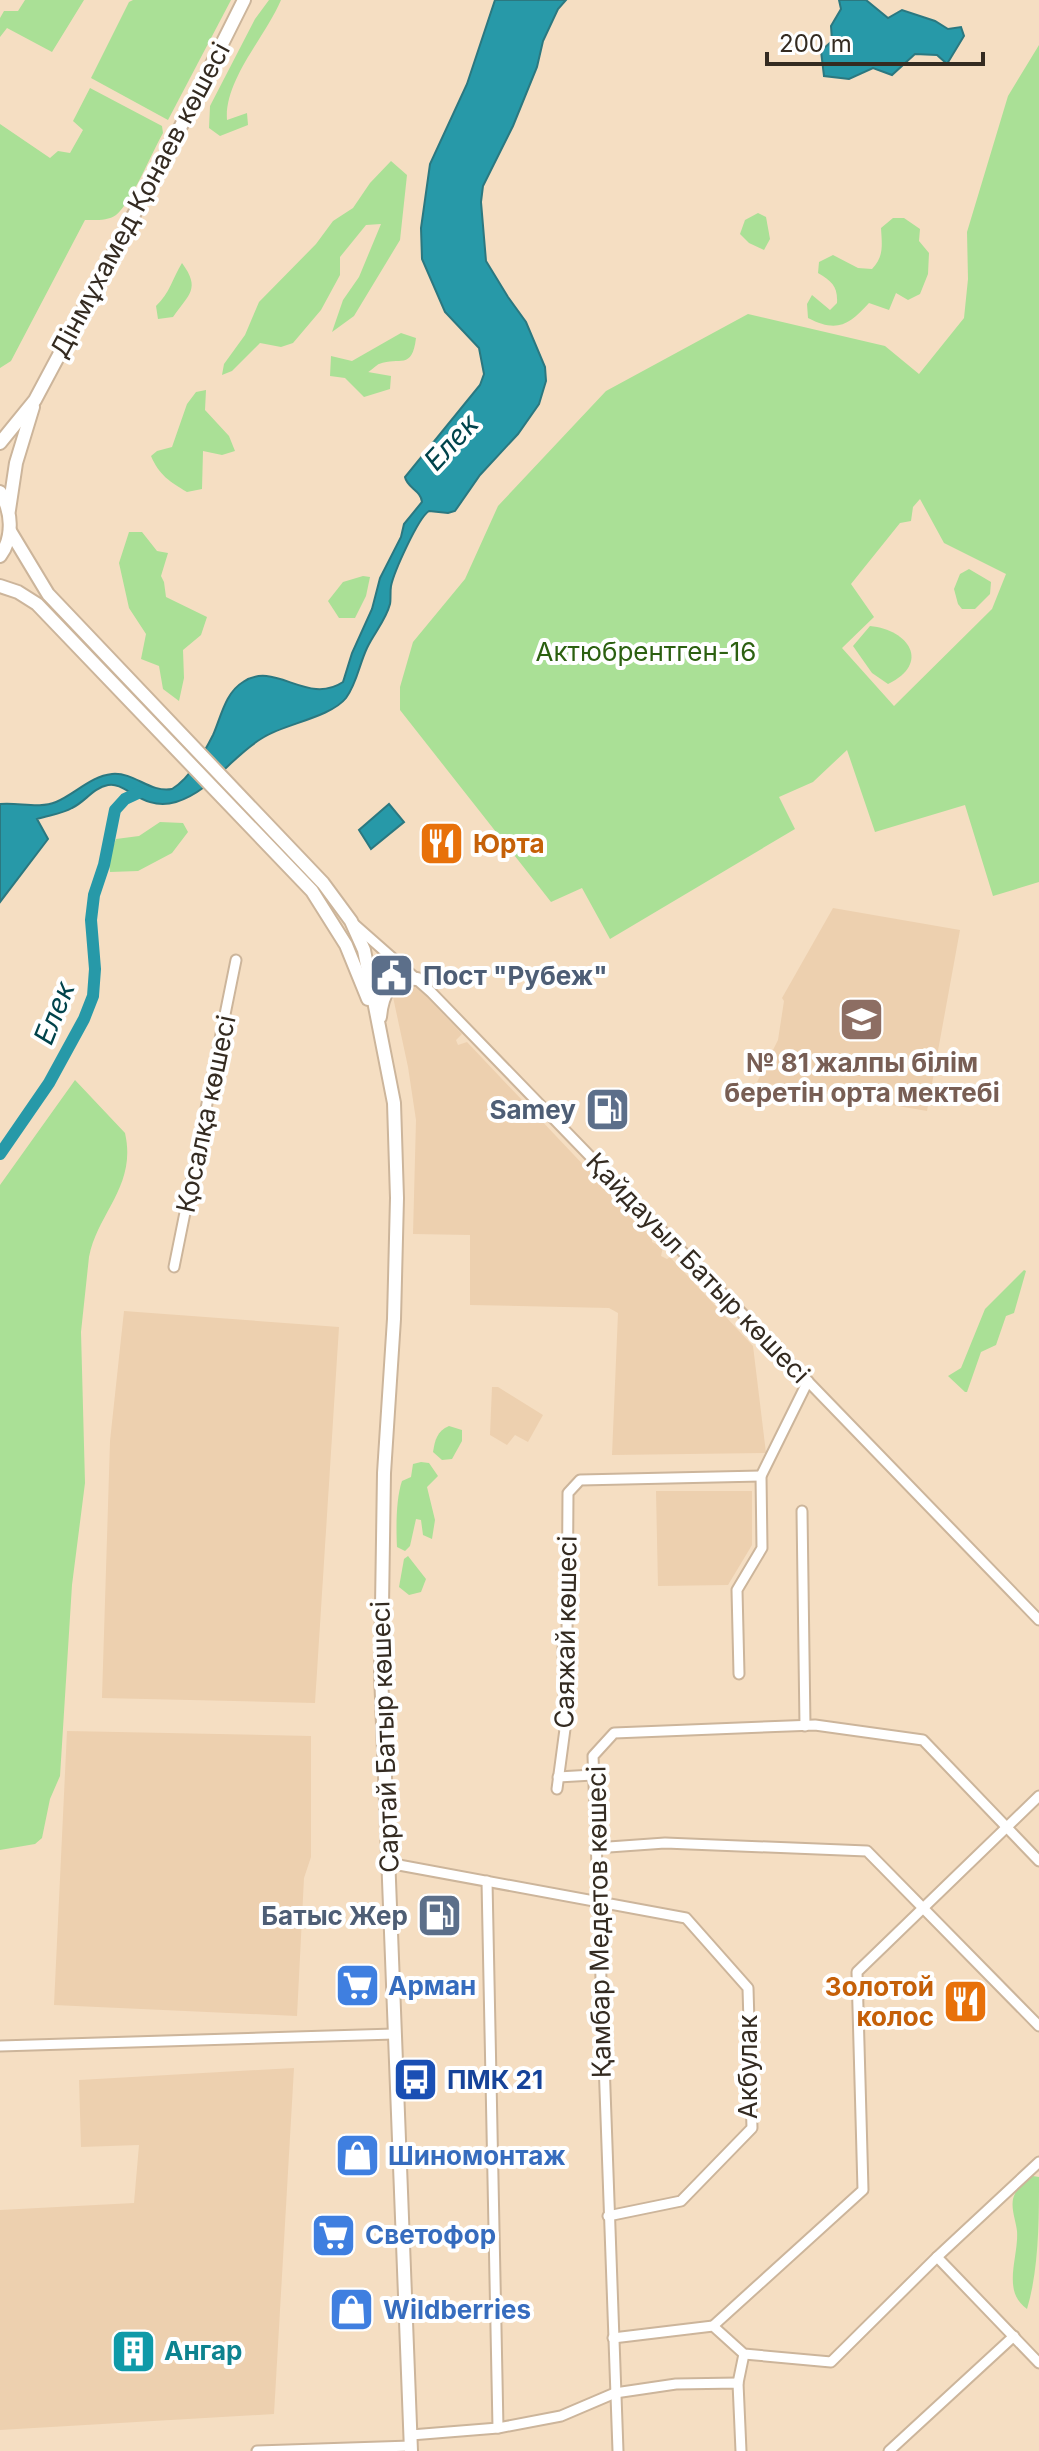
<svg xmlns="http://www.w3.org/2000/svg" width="1039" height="2451" font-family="Inter,sans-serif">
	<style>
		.built { fill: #edd0af }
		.green { fill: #aae096; fill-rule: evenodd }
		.water { fill: #2799a8; stroke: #2b7880; stroke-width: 2 }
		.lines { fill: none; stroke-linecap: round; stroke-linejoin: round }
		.river { stroke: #2799a8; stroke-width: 12 }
		.minor-casing { stroke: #ccb59b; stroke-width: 13 }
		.highway-casing { stroke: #ccb59b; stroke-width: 16 }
		.minor { stroke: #fff; stroke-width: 9 }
		.highway { stroke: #fff; stroke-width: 12 }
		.labels { text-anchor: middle; stroke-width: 8; stroke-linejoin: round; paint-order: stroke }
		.street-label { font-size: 26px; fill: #342b21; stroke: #fff }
		.park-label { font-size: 26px; fill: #2c6010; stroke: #fff }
		.food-label { font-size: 26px; font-weight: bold; fill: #c56008; stroke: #fff; text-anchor: start }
		.service-label { font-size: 26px; font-weight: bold; fill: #4e5e75; stroke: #fff; text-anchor: end }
		.education-label { font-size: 26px; font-weight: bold; fill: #785e54; stroke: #fff }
		.shop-label { font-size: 26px; font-weight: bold; fill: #366cbe; stroke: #fff; text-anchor: start }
		.transit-label { font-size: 26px; font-weight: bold; fill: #164399; stroke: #fff; text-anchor: start }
		.culture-label { font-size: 26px; font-weight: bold; fill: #0d838f; stroke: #fff; text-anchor: start }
		.water-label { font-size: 28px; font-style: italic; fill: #00434b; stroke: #fff }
	</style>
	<rect width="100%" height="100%" fill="#f5dec2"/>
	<g class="built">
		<polygon points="833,908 960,930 927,1111 757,1082 778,1040 784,1001 782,998"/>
		<polygon points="408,985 414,986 427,997 462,1034 456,1040 458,1045 467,1042 608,1191 652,1233 652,1242 663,1247 661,1256 667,1259 670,1257 753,1346 766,1453 612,1455 618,1313 609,1308 470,1305 470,1235 413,1234 416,1120 408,1067 393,997"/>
		<polygon points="124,1311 339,1327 315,1703 102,1698 110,1441"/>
		<polygon points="492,1387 498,1387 543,1415 528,1442 515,1435 507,1445 490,1435"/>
		<polygon points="656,1491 752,1491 752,1545 728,1585 658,1586"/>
		<polygon points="67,1731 311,1736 311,1857 304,1878 297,2016 54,2005"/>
		<polygon points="294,2068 274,2414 0,2430 0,2210 134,2203 139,2145 81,2147 79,2080"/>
	</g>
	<g class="green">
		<polygon points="25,0 84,0 52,52 7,28 0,37 0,18 4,11 18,11"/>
		<polygon points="133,0 231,0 168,120 91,78 129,2"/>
		<path d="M269,0H281C266,36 224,80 227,120L247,113L248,125L220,136L209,128L210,106L255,19Z"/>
		<path d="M1039,45V882L993,896L965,805L875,832L847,750L813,782L779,797L795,829L610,939L582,888L551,902L400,710V687L413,642L465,579L498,506L606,391L748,314L885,346L919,374L964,318L968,279L967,232L1008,96ZM920,499L944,543L1006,574L992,609L894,706L842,648L874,617L851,584L900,523L911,521L913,507Z"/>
		<path d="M90,88L162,126L163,133C152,152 132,202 116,215C108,221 95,220 85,220L11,361L0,368V124L50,158L58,151L70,153L83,130L73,121Z"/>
		<polygon points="391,161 407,175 400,240 354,316 332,332 343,300 359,277 381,224 366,225 340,257 340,275 321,310 293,343 281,347 260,343 232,371 222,375 224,364 245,335 259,302 316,244 333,221 353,208 370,183"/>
		<polygon points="758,213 766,217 770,239 764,250 749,243 740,234 745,220"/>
		<path d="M893,218H904L920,229L919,241L929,253L928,274L920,294L908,300L896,293L889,310L869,303C849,325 837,333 808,318L807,304L812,295L830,310L837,303C838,287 832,281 818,273L819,262L833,255L858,268L872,269C884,257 882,245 881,228Z"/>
		<path d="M182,263C201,289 189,294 173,317L158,319L156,306C170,293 172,279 182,263Z"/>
		<path d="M401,333L416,338C412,371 400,356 379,364C378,364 369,372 368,372L391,376L390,389L364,397L345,378L330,376L331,356L352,361Z"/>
		<path d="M206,390L205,410L229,436L235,451L222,455L203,451L202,489L187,492C170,482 159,475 151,456L157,451L172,447L187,404L196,392Z"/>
		<polygon points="129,532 142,532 157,551 168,553 161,576 164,582 166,597 207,617 201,635 183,650 184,678 179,701 163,689 159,666 141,659 146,634 129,608 119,563"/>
		<polygon points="969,569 991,582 990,594 975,609 962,609 958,604 954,589 960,574"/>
		<polygon points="363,576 370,577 366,596 355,618 339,618 328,601 343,582"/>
		<path d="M870,626C909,630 931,663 888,684L872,673L853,646Z"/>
		<polygon points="160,822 183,823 188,832 172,853 138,871 110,872 109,857 116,839 139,836"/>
		<path d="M75,1080L125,1133C137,1186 98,1212 89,1257L81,1332L85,1483L72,1585L60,1776L50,1799L42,1838L35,1844L0,1850V1185Z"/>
		<polygon points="1024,1270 1026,1271 1014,1313 1006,1316 996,1345 981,1352 967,1392 965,1392 948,1376 961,1368 985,1309"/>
		<path d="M449,1426L462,1430V1441L452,1459L442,1460L433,1452C435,1440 437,1431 449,1426Z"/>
		<path d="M421,1462L429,1463L438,1476L427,1487L435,1520L432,1539L423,1535L421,1520L416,1519L410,1546L405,1551L397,1547C396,1528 396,1498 402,1481L411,1477L413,1464Z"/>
		<polygon points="408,1556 426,1579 421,1592 409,1595 399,1587 404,1559"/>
		<path d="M1033,2176L1039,2177C1039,2220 1039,2269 1027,2309C1001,2291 1019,2257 1017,2231C1016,2221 1011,2210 1013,2199C1016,2188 1024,2182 1033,2176Z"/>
	</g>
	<g class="water">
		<path d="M495,0H566L558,9L543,41L537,67L513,126L483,186L481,202L486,261L508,297L526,322L545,367L546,381L539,404L518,434L480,475L455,511L448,513L429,511C418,518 394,572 391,586C390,592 391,599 390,604C386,620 374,633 367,648C359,665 357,683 346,698C331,717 285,724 264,737C232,755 212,791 176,802C142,812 126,781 108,785C93,788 85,802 72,808C62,814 49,815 37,819L48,839L0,902V804C18,802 39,809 56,802C75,794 91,776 112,774C135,772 149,793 172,789C189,779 204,753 213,735C221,717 225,693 243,682C275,660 307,706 343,682L352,653L372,609L380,578L401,537L404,524L422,502C421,490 407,488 405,477L480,385L484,374L479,348L445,312L422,259L421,228L430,164L467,84Z"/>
		<polygon points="839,0 866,0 888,18 902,10 935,21 948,29 961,27 964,36 947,64 937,55 915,54 892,75 873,68 849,79 824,76 821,51 832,41 831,26 841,9"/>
		<polygon points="389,804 404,822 371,849 359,830"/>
	</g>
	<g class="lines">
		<polyline class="river" points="0,1154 49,1083 84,1019 93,996 95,969 91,920 94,895 104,865 115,810 125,799 140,792"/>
		<defs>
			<g id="minor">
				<polyline points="355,925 431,992 1039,1620"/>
				<polyline points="174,1267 236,960"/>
				<polyline points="802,1511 805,1726"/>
				<polyline points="739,1674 737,1590 762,1548 761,1476 808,1381"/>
				<polyline points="558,1777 593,1775"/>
				<polyline points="557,1789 565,1729 563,1648 567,1634 568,1493 580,1480 761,1476"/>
				<polyline points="595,1848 665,1843 867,1851 1039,2026"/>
				<polyline points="388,1863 686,1918 748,1988 752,2128 681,2201 608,2216"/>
				<polyline points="487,1881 498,2428"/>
				<polyline points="0,2046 394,2034"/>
				<polyline points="937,2257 1039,2363"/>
				<polyline points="713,2326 863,2190 857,1972 1039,1796"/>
				<polyline points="613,2338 713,2326 744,2354 831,2362 937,2257 1039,2162"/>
				<polyline points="738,2383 744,2354"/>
				<polyline points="411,2435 498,2428 561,2416 615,2393 676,2384 738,2383 741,2451"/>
				<polyline points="257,2451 411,2446"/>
				<polyline points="618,2451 593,1756 614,1733 815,1725 923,1740 1039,1861"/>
				<polyline points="889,2451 1014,2336"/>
			</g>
			<g id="highway">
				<polyline points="0,443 35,400 179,130 244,0"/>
				<path d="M0,492C12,511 14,537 0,556"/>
				<polyline points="9,510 16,463 33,407"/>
				<polyline points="10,531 48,594 323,883 351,921 364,950 394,1103 397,1198 394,1319 384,1473 381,1673 411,2451"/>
				<polyline points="0,586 18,592 37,604 312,891 346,945 368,999"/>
				<path d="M380,1017C382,993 391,977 417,979"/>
			</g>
		</defs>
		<use href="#minor" class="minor-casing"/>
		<use href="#highway" class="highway-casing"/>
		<use href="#minor" class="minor"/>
		<use href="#highway" class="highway"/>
	</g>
	<defs>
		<symbol id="restaurant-square" viewBox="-11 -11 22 22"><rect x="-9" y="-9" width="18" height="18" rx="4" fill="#e8710a" stroke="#fff"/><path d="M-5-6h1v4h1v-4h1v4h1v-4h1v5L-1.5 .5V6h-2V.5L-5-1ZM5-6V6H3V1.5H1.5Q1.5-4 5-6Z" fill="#fff"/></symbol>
		<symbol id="civic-square" viewBox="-11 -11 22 22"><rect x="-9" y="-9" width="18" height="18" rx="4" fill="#5c6f8a" stroke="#fff"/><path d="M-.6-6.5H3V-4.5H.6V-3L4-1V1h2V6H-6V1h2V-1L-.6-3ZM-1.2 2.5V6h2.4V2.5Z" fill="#fff"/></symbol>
		<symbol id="school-square" viewBox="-11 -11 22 22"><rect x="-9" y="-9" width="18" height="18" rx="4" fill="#8d6e63" stroke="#fff"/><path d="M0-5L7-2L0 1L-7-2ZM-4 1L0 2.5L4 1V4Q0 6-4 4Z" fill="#fff"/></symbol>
		<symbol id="fuel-square" viewBox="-11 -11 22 22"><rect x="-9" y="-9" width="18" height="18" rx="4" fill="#5c6f8a" stroke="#fff"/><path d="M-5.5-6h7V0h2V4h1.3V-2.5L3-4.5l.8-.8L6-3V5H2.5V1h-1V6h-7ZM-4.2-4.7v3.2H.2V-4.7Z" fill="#fff"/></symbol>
		<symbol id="supermarket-square" viewBox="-11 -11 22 22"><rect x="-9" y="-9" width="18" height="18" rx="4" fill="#3f7fe0" stroke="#fff"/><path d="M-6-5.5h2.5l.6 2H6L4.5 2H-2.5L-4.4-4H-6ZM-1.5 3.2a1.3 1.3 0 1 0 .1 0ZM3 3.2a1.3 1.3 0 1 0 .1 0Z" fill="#fff"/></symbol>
		<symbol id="bus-square" viewBox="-11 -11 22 22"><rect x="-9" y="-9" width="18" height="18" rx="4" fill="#1a4fb4" stroke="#fff"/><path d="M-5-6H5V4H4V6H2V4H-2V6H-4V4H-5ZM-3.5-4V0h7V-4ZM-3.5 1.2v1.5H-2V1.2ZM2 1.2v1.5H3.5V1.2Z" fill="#fff"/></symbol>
		<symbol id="shop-square" viewBox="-11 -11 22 22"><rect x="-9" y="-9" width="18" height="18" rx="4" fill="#3f7fe0" stroke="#fff"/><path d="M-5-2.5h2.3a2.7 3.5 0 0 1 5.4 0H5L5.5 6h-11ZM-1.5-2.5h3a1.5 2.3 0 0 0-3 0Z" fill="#fff"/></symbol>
		<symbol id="building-square" viewBox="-11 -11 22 22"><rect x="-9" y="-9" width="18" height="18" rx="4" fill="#0f9aa8" stroke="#fff"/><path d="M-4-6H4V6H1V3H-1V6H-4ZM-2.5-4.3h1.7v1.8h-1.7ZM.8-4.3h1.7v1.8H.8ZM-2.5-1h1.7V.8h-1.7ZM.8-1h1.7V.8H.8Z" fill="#fff"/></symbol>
	</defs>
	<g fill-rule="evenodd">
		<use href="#restaurant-square" x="416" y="818" width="51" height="51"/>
		<use href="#civic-square" x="366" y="950" width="51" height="51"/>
		<use href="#school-square" x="836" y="994" width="51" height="51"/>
		<use href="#fuel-square" x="582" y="1084" width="51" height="51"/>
		<use href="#fuel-square" x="414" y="1890" width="51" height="51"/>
		<use href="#supermarket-square" x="332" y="1960" width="51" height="51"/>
		<use href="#restaurant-square" x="940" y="1976" width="51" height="51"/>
		<use href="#bus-square" x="390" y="2054" width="51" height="51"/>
		<use href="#shop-square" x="332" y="2130" width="51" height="51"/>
		<use href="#supermarket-square" x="308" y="2210" width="51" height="51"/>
		<use href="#shop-square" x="326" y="2284" width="51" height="51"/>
		<use href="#building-square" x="108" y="2326" width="51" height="51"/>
	</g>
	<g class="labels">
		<g class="street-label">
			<text transform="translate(140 200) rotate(-62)" y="9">Дінмұхамед Қонаев көшесі</text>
			<text transform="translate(206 1114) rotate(-78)" y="9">Қосалқа көшесі</text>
			<text transform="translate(698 1268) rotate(46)" y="9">Қайдауыл Батыр көшесі</text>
			<text transform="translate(566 1632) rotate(-89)" y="9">Саяжай көшесі</text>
			<text transform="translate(385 1737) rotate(-92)" y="9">Сартай Батыр көшесі</text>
			<text transform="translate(599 1922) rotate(-91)" y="9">Қамбар Медетов көшесі</text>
			<text transform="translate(748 2067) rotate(-90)" y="9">Акбулак</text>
		</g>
		<g class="park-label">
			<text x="646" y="661">Актюбрентген-16</text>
		</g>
		<g class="food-label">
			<text x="473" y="853">Юрта</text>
			<text x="934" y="1996" text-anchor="end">Золотой<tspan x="934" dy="30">колос</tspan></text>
		</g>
		<g class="service-label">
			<text x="423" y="985" text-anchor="start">Пост "Рубеж"</text>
			<text x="576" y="1119">Samey</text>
			<text x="408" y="1925">Батыс Жер</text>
		</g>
		<g class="education-label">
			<text x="862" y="1072">№ 81 жалпы білім<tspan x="862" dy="30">беретін орта мектебі</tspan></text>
		</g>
		<g class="shop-label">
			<text x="388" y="1995">Арман</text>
			<text x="388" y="2165">Шиномонтаж</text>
			<text x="365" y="2244">Светофор</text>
			<text x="383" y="2319">Wildberries</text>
		</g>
		<g class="transit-label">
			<text x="447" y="2089">ПМК 21</text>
		</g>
		<g class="culture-label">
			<text x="164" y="2360">Ангар</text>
		</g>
		<g class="water-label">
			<text transform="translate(451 442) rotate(-47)" y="10">Елек</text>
			<text transform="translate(54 1013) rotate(-68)" y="10">Елек</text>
		</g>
	</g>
	<path d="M767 52v12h216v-12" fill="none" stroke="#342b21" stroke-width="4"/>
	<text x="779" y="52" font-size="24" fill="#342b21" stroke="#ffffff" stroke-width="6" paint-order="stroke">200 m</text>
</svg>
